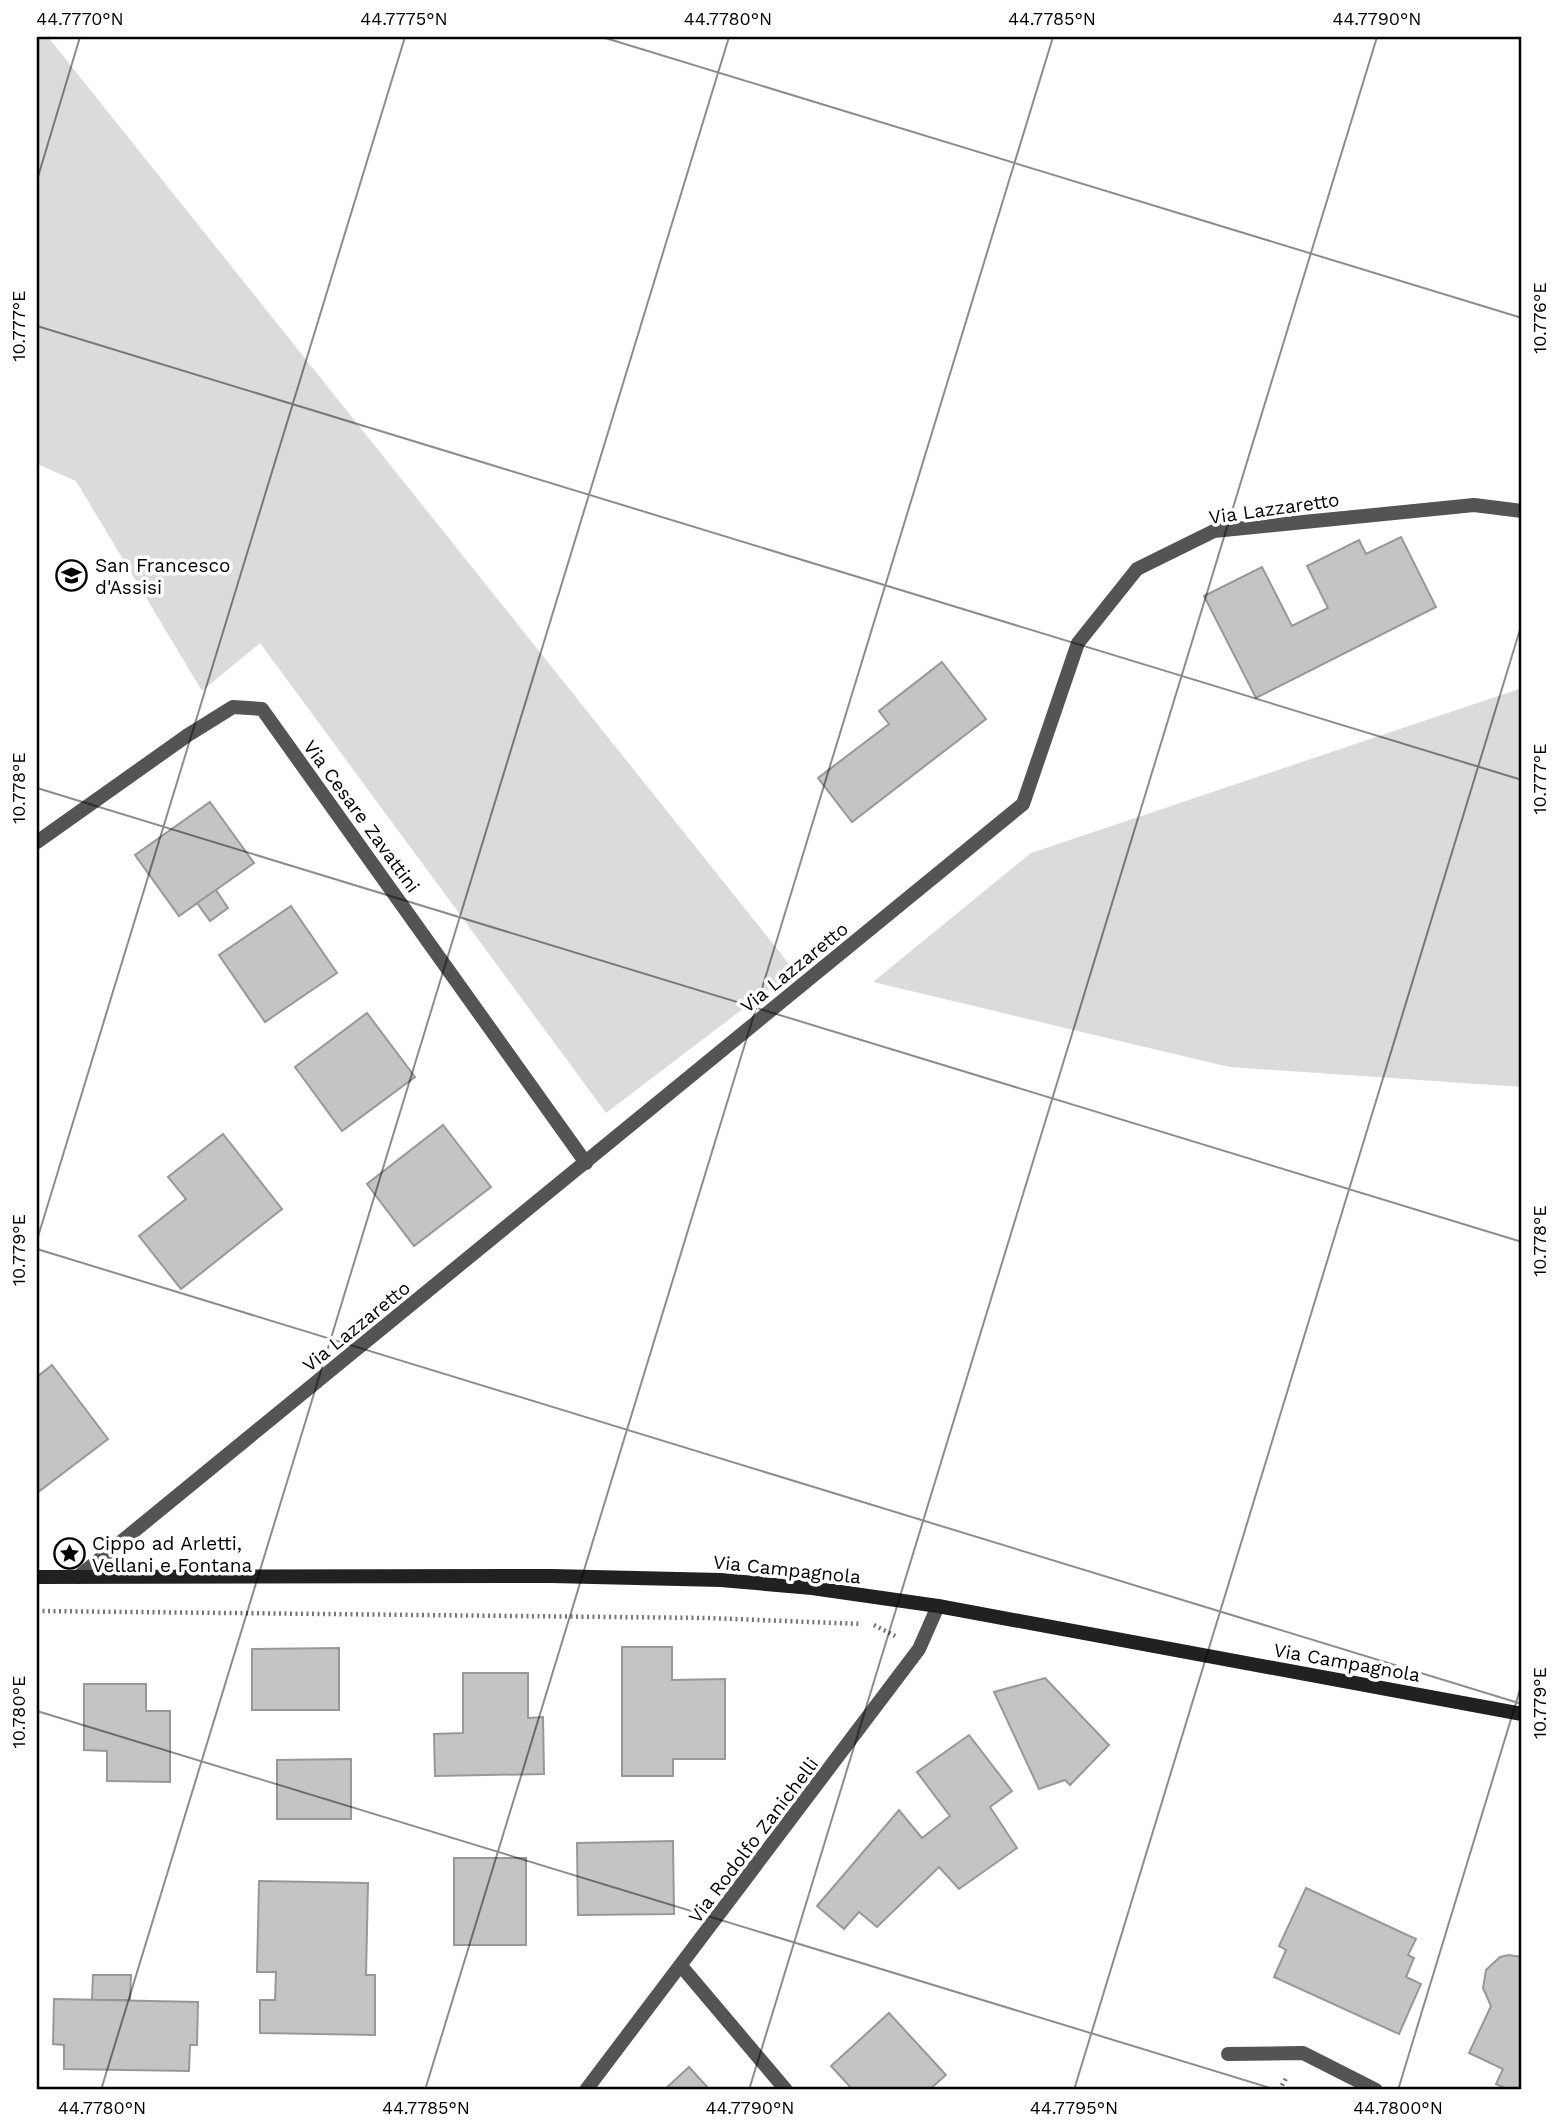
<svg xmlns="http://www.w3.org/2000/svg" width="1559" height="2127" font-family="'Work Sans',sans-serif">
	<style>
		.green { fill: #dbdbdb }
		.building { fill: #c4c4c4; stroke: #989898; stroke-width: 2 }
		.lines { fill: none; stroke-linecap: round; stroke-linejoin: round }
		.path { stroke: #767676; stroke-width: 4.5; stroke-dasharray: 2 3.5; stroke-linecap: butt }
		.street { stroke: #545454; stroke-width: 14 }
		.secondary { stroke: #212121; stroke-width: 14 }
		.ticks { fill: none; stroke: #000; stroke-width: 2; stroke-opacity: 0.45 }
		.labels { text-anchor: middle; stroke-width: 7; stroke-linejoin: round; paint-order: stroke }
		.street-label { font-size: 19px; fill: #000; stroke: #fff }
		.poi-label { font-size: 19px; fill: #000; stroke: #fff; text-anchor: start }
		.neatline { fill: none; stroke: #000; stroke-width: 2.5 }
		.ticks-label { font-size: 18px; text-anchor: middle; fill: #000 }
	</style>
	<rect width="100%" height="100%" fill="#fff"/>
	<g class="green">
		<polygon points="37,37 48,37 794,970 606,1113 260,643 202,691 76,481 37,464"/>
		<polygon points="1522,688 1522,1087 1229,1067 873,982 1031,853"/>
	</g>
	<g class="building">
		<polygon points="1401,537 1436,607 1256,698 1204,596 1262,567 1292,626 1328,608 1307,566 1359,540 1366,554"/>
		<polygon points="942,662 986,719 852,822 818,778 889,724 879,711"/>
		<polygon points="210,802 254,863 179,916 135,855"/>
		<polygon points="216,890 228,908 210,921 197,903"/>
		<polygon points="291,906 337,973 265,1022 219,955"/>
		<polygon points="367,1013 415,1077 342,1131 295,1067"/>
		<polygon points="443,1125 491,1187 414,1246 367,1184"/>
		<polygon points="223,1134 282,1209 181,1289 139,1236 186,1199 168,1177"/>
		<polygon points="52,1365 108,1439 37,1493 37,1377"/>
		<polygon points="622,1647 672,1647 672,1680 725,1679 725,1759 673,1759 673,1776 622,1776"/>
		<polygon points="339,1648 339,1710 252,1710 252,1649"/>
		<polygon points="463,1673 528,1673 528,1718 543,1717 544,1774 435,1776 434,1734 463,1733"/>
		<polygon points="1045,1678 1109,1745 1070,1785 1065,1780 1039,1789 994,1692"/>
		<polygon points="84,1684 146,1684 146,1711 170,1711 170,1782 107,1781 107,1751 84,1750"/>
		<polygon points="969,1735 1012,1791 990,1807 1017,1848 959,1889 939,1867 877,1927 859,1912 844,1929 817,1906 899,1810 922,1838 950,1816 917,1772"/>
		<polygon points="351,1759 351,1819 277,1819 277,1760"/>
		<polygon points="673,1841 674,1914 578,1915 577,1843"/>
		<rect x="454" y="1858" width="72" height="87"/>
		<polygon points="259,1881 368,1883 366,1975 375,1975 375,2035 260,2033 260,2000 275,2000 276,1972 257,1972"/>
		<polygon points="1306,1888 1416,1939 1408,1955 1414,1958 1406,1977 1421,1984 1399,2034 1274,1977 1286,1950 1279,1946"/>
		<polygon points="1509,1955 1522,1957 1522,2090 1509,2090 1496,2084 1503,2069 1469,2053 1491,2006 1483,1988 1486,1970 1500,1957"/>
		<polygon points="93,1975 131,1975 130,2000 92,2000"/>
		<polygon points="54,1999 198,2002 197,2045 190,2045 189,2071 64,2069 64,2045 53,2044"/>
		<polygon points="889,2013 946,2075 929,2090 853,2090 831,2066"/>
		<polygon points="689,2067 710,2090 664,2090"/>
	</g>
	<g class="lines">
		<g class="path">
			<polyline points="37,1611 708,1618 862,1624"/>
			<polyline points="874,1625 897,1637"/>
			<polyline points="1279,2090 1287,2077"/>
		</g>
		<g class="street">
			<polyline points="37,842 188,735 233,707 262,709 586,1163"/>
			<polyline points="78,1577 1023,804 1078,643 1137,569 1214,531 1474,505 1522,511"/>
			<polyline points="682,1967 786,2090"/>
			<polyline points="1228,2054 1303,2053 1376,2090"/>
			<polyline points="586,2090 919,1649 938,1606"/>
		</g>
		<polyline class="secondary" points="37,1577 551,1576 721,1580 812,1588 938,1606 1522,1714"/>
	</g>
	<path class="ticks" d="M602,37L1522,318M37,180L80,37M37,326L1522,780M37,788L1522,1242M37,1240L405,37M37,1249L1522,1704M37,1711L1277,2090M101,2090L729,37M425,2090L1053,37M749,2090L1377,37M1074,2090L1522,623M1398,2090L1522,1683"/>
	<defs>
		<symbol id="school-ring" viewBox="-11 -11 22 22"><circle r="9.5" fill="#fff" stroke="#000" stroke-width="1.5"/><path d="M0-5L7-2L0 1L-7-2ZM-4 1L0 2.5L4 1V4Q0 6-4 4Z" fill="#000"/></symbol>
		<symbol id="sight-ring" viewBox="-11 -11 22 22"><circle r="9.5" fill="#fff" stroke="#000" stroke-width="1.5"/><path d="M0-6L1.8-2.2L6-1.7L2.9 1.2L3.7 5.4L0 3.3L-3.7 5.4L-2.9 1.2L-6-1.7L-1.8-2.2Z" fill="#000"/></symbol>
	</defs>
	<g fill-rule="evenodd">
		<use href="#school-ring" x="54" y="558" width="35" height="35"/>
		<use href="#sight-ring" x="52" y="1536" width="35" height="35"/>
	</g>
	<g class="labels">
		<g class="street-label">
			<text transform="translate(1274 508) rotate(-8)" y="7">Via Lazzaretto</text>
			<text transform="translate(362 816) rotate(54)" y="7">Via Cesare Zavattini</text>
			<text transform="translate(794 967) rotate(-39)" y="7">Via Lazzaretto</text>
			<text transform="translate(356 1326) rotate(-39)" y="7">Via Lazzaretto</text>
			<text transform="translate(787 1569) rotate(6)" y="7">Via Campagnola</text>
			<text transform="translate(1347 1662) rotate(10)" y="7">Via Campagnola</text>
			<text transform="translate(753 1840) rotate(-53)" y="7">Via Rodolfo Zanichelli</text>
		</g>
		<g class="poi-label">
			<text x="95" y="572">San Francesco<tspan x="95" dy="22">d'Assisi</tspan></text>
			<text x="92" y="1550">Cippo ad Arletti,<tspan x="92" dy="22">Vellani e Fontana</tspan></text>
		</g>
	</g>
	<rect width="1559" height="2127" fill="none" stroke="#ffffff" stroke-width="77"/>
	<rect x="38" y="38" width="1482" height="2050" class="neatline"/>
	<g class="ticks-label">
		<text x="80" y="25">44.7770°N</text>
		<text x="404" y="25">44.7775°N</text>
		<text x="728" y="25">44.7780°N</text>
		<text x="1052" y="25">44.7785°N</text>
		<text x="1377" y="25">44.7790°N</text>
		<text transform="translate(1540 318) rotate(-90)" y="6">10.776°E</text>
		<text transform="translate(19 326) rotate(-90)" y="6">10.777°E</text>
		<text transform="translate(1540 779) rotate(-90)" y="6">10.777°E</text>
		<text transform="translate(19 788) rotate(-90)" y="6">10.778°E</text>
		<text transform="translate(1540 1241) rotate(-90)" y="6">10.778°E</text>
		<text transform="translate(19 1250) rotate(-90)" y="6">10.779°E</text>
		<text transform="translate(1540 1703) rotate(-90)" y="6">10.779°E</text>
		<text transform="translate(19 1712) rotate(-90)" y="6">10.780°E</text>
		<text x="102" y="2114">44.7780°N</text>
		<text x="426" y="2114">44.7785°N</text>
		<text x="750" y="2114">44.7790°N</text>
		<text x="1074" y="2114">44.7795°N</text>
		<text x="1398" y="2114">44.7800°N</text>
	</g>
</svg>
